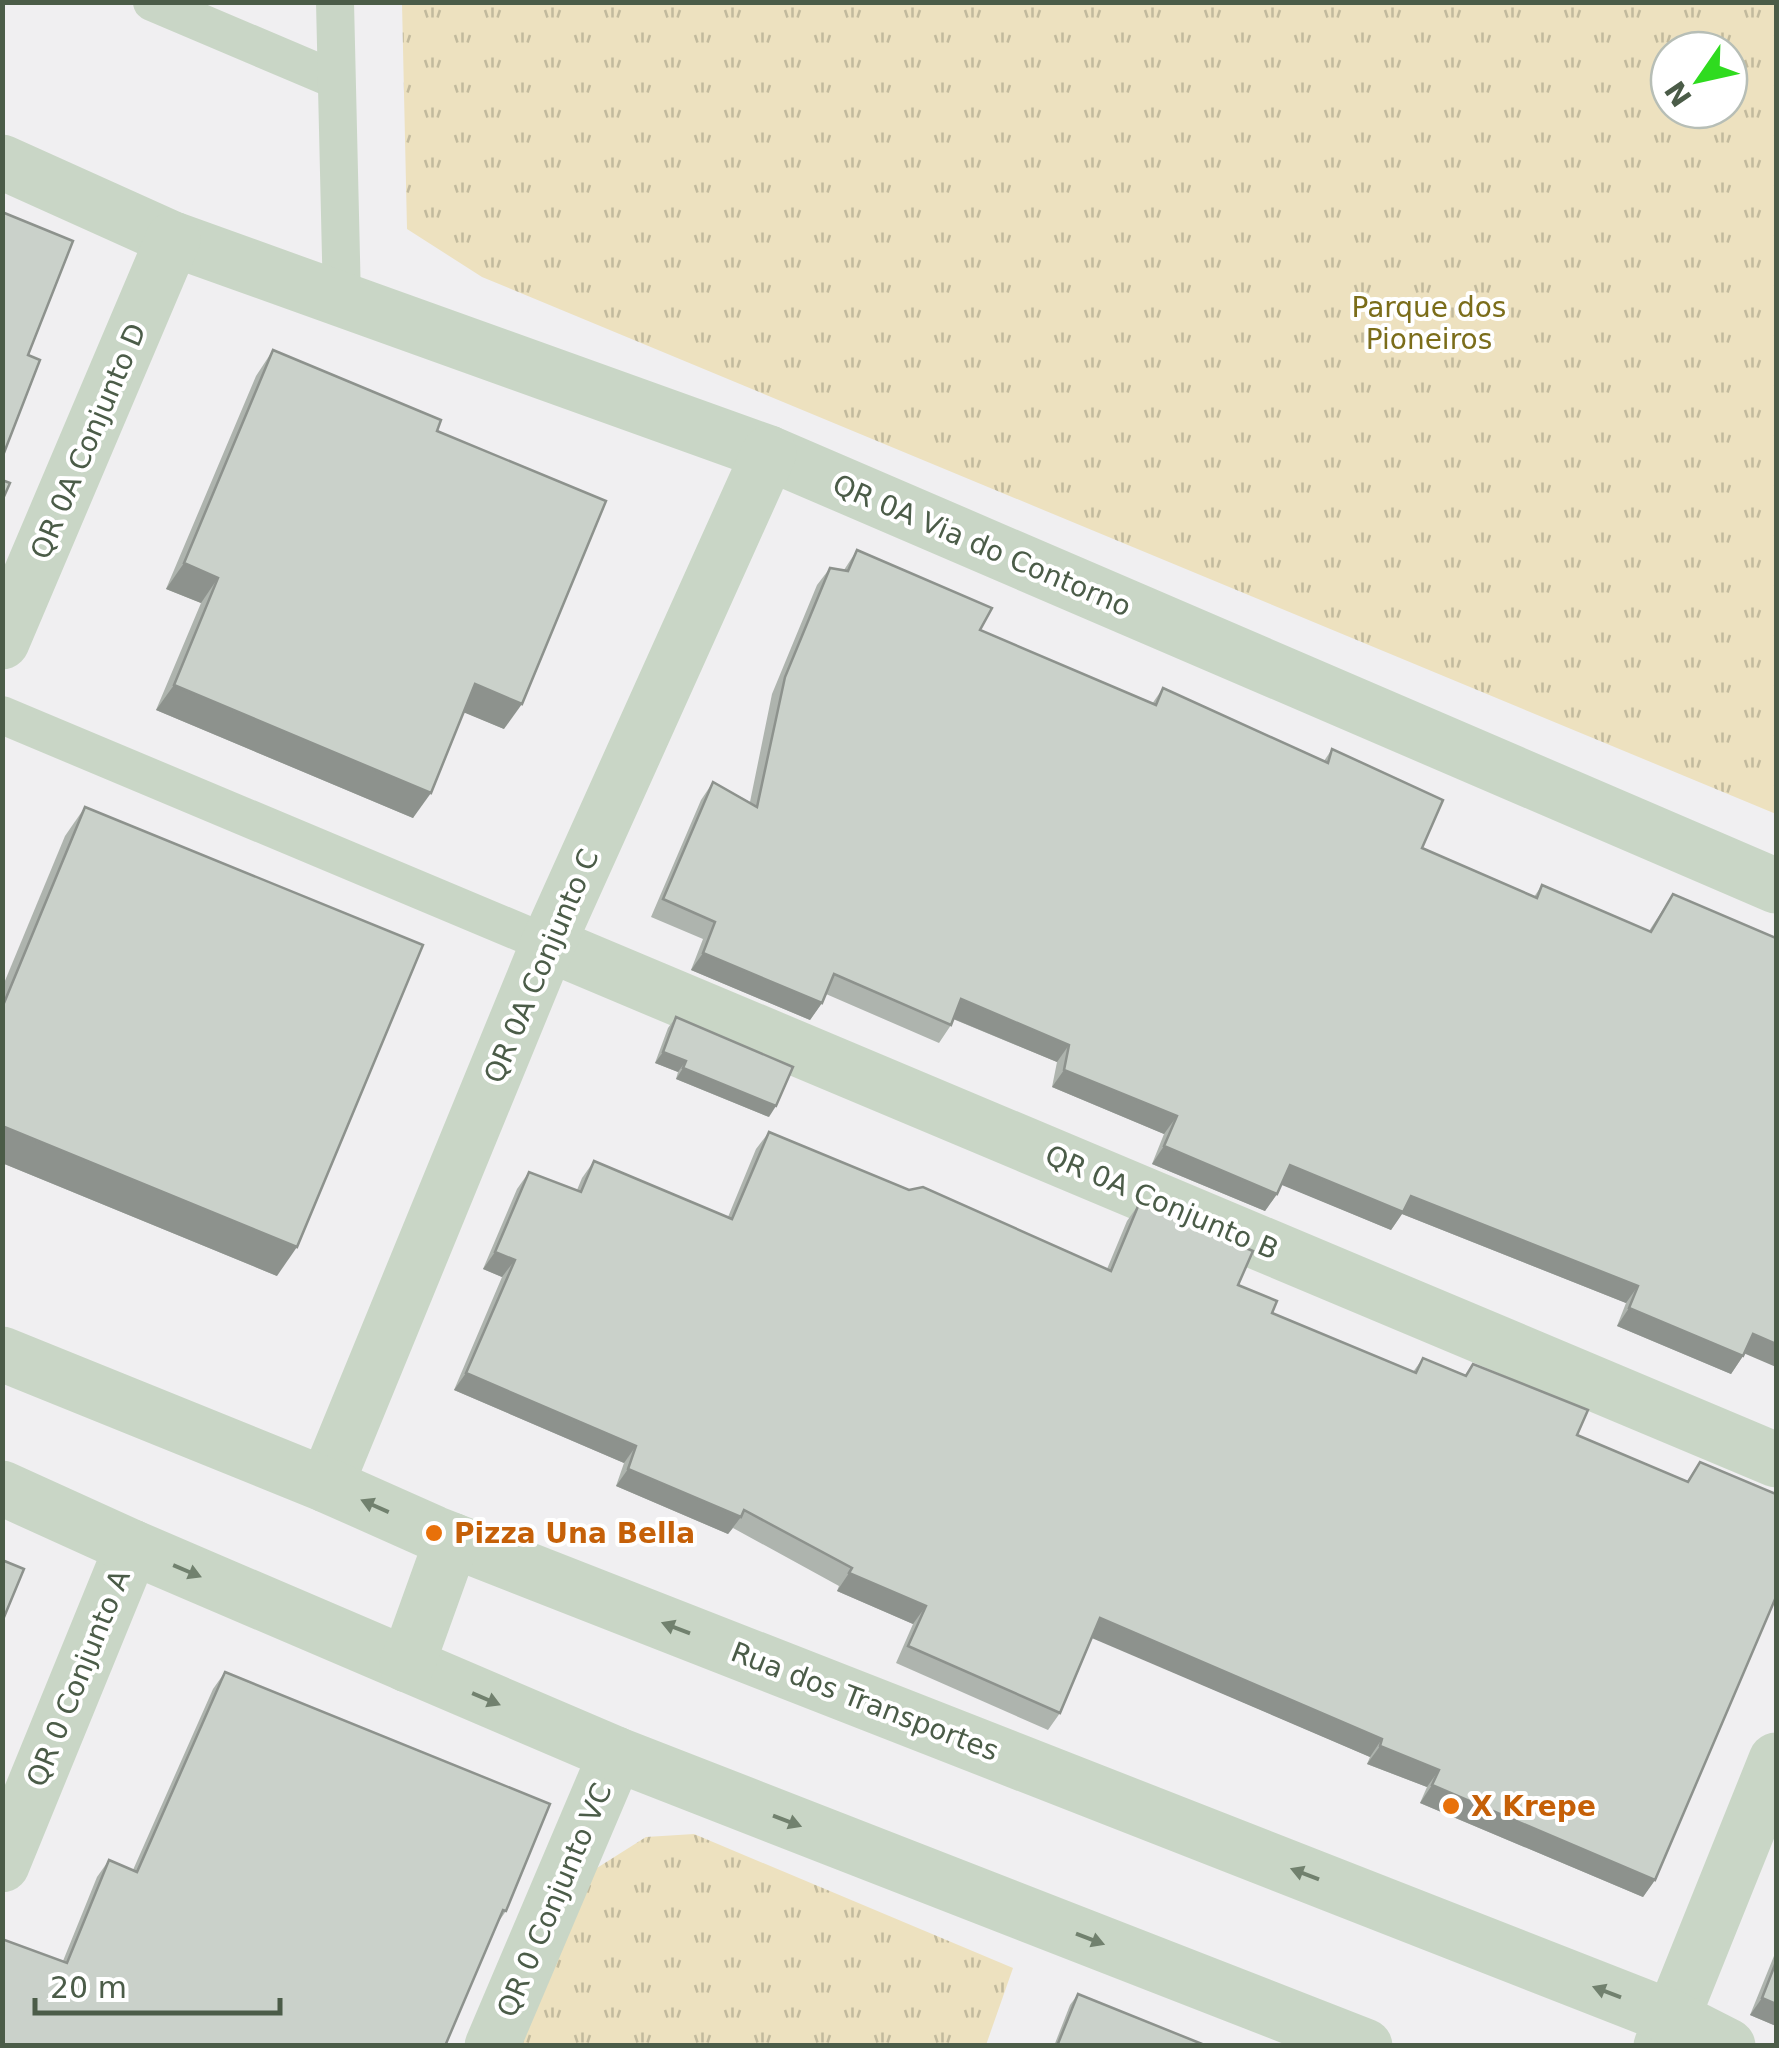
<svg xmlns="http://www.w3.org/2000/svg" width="1779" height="2048" font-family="'DejaVu Sans',sans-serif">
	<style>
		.grass { fill: url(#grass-tufts); fill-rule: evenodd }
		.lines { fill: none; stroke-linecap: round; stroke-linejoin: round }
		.service { stroke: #c9d6c6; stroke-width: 38 }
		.minor { stroke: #c9d6c6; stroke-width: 55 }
		.tertiary { stroke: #c9d6c6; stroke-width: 55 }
		.wall { fill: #aeb4ae }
		.shaded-wall { fill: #8d928d }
		.building { fill: #cad1ca; stroke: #8d928d; stroke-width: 2.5 }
		.oneway { fill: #71816e }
		.food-dot { fill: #e8710a; stroke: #fff; stroke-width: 4 }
		.labels { text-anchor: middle; stroke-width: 8; stroke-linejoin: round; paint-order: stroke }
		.park-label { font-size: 28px; fill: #7b6d1a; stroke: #fff }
		.street-label { font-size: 28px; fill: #4b5c48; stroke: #fff }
		.food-label { font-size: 28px; font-weight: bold; fill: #c56008; stroke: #fff; text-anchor: start }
	</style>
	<defs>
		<pattern id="grass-tufts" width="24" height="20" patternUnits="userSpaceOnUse" patternTransform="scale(2.5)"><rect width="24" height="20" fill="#ede1bf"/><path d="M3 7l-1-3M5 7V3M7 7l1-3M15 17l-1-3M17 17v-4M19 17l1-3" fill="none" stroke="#c2ba9d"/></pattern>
	</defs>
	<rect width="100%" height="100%" fill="#f0eff1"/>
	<g class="grass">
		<path d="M402,3H1776V814L482,277L407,229ZM1669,50H1729V110H1669Z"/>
		<polygon points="694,1834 1013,1968 986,2045 512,2046 589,1873 646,1837"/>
	</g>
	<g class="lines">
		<g class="service">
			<polyline points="152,2 336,80"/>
			<polyline points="335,2 342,300"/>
			<polyline points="2,715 548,944"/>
		</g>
		<g class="minor">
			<polyline points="2,162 173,239 769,453 1776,886"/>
			<polyline points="2,642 173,239"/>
			<polyline points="548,944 1776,1460"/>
			<polyline points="326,1485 548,944 769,453"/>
			<polyline points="2,1865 132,1547"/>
			<polyline points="492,2046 616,1754"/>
			<polyline points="1661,2046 1776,1760"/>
		</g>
		<g class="tertiary">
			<polyline points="2,1354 326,1485 434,1533 1673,2018 1728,2046"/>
			<polyline points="2,1488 132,1547 616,1754 1365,2046"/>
			<polyline points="407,1665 452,1540"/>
		</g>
	</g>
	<g class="wall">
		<polygon points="273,350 437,431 504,729 464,712 413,818 156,710 201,603 166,589 256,376"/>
		<polygon points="857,550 980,630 1152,704 1163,688 1324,761 1332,749 1422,848 1534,897 1542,885 1649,931 1673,894 1745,1353 1731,1374 1617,1326 1626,1303 1402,1214 1391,1230 1281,1184 1277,1194 1265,1211 1152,1164 1164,1134 1052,1087 1057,1062 953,1019 951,1025 939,1043 826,994 822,1003 810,1020 691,970 703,939 651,917 701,800 713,782 750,802 772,694 817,585 830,568 844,570"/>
		<polygon points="85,807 277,1276 2,1163 2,988 65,836"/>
		<polygon points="676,1017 769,1117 676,1079 678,1072 655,1063 668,1028"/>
		<polygon points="769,1132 909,1190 1107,1269 1127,1221 1139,1204 1272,1313 1413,1372 1423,1358 1465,1375 1473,1364 1577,1435 1687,1481 1700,1462 1655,1880 1643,1897 1420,1803 1427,1787 1367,1764 1370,1757 1092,1637 1060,1713 1048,1730 896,1663 913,1624 837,1591 839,1586 733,1528 728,1534 616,1486 624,1463 454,1390 502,1277 483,1269 517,1189 529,1172 577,1190 582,1178 594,1161 728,1217 756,1149"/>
		<polygon points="225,1672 506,1911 497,1924 445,2046 63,1961 97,1877 109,1860 133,1870 213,1689"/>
		<polygon points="1776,1951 1776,2026 1750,2015"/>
		<polygon points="1078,1994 1207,2046 1054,2046 1070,2005"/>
	</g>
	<g class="shaded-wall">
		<polygon points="184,563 218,578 201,603 166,589"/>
		<polygon points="475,684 522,704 504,729 458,710"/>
		<polygon points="174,685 431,793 413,818 156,710"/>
		<polygon points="703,953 822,1003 810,1020 691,970"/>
		<polygon points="961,999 1069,1045 1057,1062 949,1017"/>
		<polygon points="663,1052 686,1061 678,1072 655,1063"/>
		<polygon points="683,1068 776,1106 769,1117 676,1079"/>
		<polygon points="1064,1070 1177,1116 1164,1134 1052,1087"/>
		<polygon points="2,1126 297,1247 277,1276 2,1163"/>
		<polygon points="1164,1146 1277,1194 1265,1211 1152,1164"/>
		<polygon points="1290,1165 1411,1196 1638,1286 1626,1303 1402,1214 1391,1230 1277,1183"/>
		<polygon points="495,1252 515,1260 502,1277 483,1269"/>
		<polygon points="1629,1308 1743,1356 1731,1374 1617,1326"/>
		<polygon points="1753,1334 1776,1344 1776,1367 1741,1352"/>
		<polygon points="466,1373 636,1446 624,1463 454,1390"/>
		<polygon points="628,1469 741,1517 728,1534 616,1486"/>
		<polygon points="849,1573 926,1606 913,1624 837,1591"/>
		<polygon points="1100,1618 1382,1739 1370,1757 1087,1636"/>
		<polygon points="1380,1746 1439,1770 1427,1787 1367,1764"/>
		<polygon points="1432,1785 1655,1880 1643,1897 1420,1803"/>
		<polygon points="1762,1998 1776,2004 1776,2026 1750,2015"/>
	</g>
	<g class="building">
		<polygon points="2,212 73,241 28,355 40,360 2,458"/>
		<polygon points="273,350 441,420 437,431 606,501 522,704 475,684 431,793 174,685 218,578 184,563"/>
		<polygon points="2,480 10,483 2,501"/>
		<polygon points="857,550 992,608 980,630 1156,705 1163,688 1328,763 1332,749 1443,800 1422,848 1537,898 1542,885 1651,932 1673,894 1776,938 1776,1344 1753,1334 1743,1356 1629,1308 1638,1286 1411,1196 1403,1212 1290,1165 1277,1194 1164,1146 1177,1116 1064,1070 1069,1045 961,999 951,1025 834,974 822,1003 703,953 715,922 663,899 713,782 757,807 785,677 830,568 848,571"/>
		<polygon points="85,807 423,945 297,1247 2,1126 2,1002 4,1003"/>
		<polygon points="676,1017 793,1067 776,1106 683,1068 686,1061 663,1052"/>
		<polygon points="769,1132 909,1190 923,1187 1111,1271 1139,1204 1253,1251 1238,1285 1277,1301 1272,1313 1416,1373 1423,1358 1466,1376 1473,1364 1588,1410 1577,1435 1688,1482 1700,1462 1776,1494 1776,1597 1655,1880 1432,1785 1439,1770 1380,1746 1382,1739 1100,1618 1060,1713 908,1646 926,1606 849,1573 852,1568 744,1510 741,1517 628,1469 636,1446 466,1373 515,1260 495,1252 529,1172 581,1192 594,1161 732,1219"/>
		<polygon points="2,1560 24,1569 2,1622"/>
		<polygon points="225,1672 550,1804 506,1911 503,1910 445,2046 2,2046 2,1939 67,1963 109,1860 137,1872"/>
		<polygon points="1776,1962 1776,2004 1762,1998"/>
		<polygon points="1078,1994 1207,2046 1057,2046"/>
	</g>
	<defs><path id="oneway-solid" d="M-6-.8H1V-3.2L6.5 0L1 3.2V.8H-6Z" transform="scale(2.5)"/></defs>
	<g class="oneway">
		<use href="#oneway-solid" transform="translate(375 1506) rotate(-156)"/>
		<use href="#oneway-solid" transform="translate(187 1571) rotate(23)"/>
		<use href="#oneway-solid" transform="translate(676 1628) rotate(-159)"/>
		<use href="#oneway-solid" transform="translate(486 1699) rotate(23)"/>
		<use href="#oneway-solid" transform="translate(787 1821) rotate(21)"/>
		<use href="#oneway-solid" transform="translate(1305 1874) rotate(-159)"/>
		<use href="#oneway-solid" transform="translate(1090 1939) rotate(21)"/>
		<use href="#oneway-solid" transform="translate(1607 1992) rotate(-159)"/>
	</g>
	<g class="food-dot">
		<circle cx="434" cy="1533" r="10"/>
		<circle cx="1451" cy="1806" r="10"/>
	</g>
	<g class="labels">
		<g class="park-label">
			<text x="1429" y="317">Parque dos<tspan x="1429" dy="32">Pioneiros</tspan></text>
		</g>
		<g class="street-label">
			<text transform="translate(88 441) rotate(-67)" y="10">QR 0A Conjunto D</text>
			<text transform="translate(982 545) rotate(23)" y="10">QR 0A Via do Contorno</text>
			<text transform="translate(541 966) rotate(-67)" y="10">QR 0A Conjunto C</text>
			<text transform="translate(1162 1202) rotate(23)" y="10">QR 0A Conjunto B</text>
			<text transform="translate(78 1678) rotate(-68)" y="10">QR 0 Conjunto A</text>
			<text transform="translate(865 1701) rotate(21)" y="10">Rua dos Transportes</text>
			<text transform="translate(554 1900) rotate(-67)" y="10">QR 0 Conjunto VC</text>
		</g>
		<g class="food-label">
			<text x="454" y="1543">Pizza Una Bella</text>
			<text x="1471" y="1816">X Krepe</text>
		</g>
	</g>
	<rect width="1779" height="2048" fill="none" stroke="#4b5c48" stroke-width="10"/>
	<g transform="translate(1699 80) rotate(236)"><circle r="48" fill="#ffffff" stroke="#b7beb6" stroke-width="2.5"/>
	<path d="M0-8L18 38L0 25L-18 38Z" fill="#2fdb1f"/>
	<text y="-15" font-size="28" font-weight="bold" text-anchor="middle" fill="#4b5c48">N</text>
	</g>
	<path d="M35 1998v15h245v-15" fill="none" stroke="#4b5c48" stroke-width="5"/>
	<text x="50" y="1998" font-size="30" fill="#4b5c48" stroke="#ffffff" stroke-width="8" paint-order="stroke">20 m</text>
</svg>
